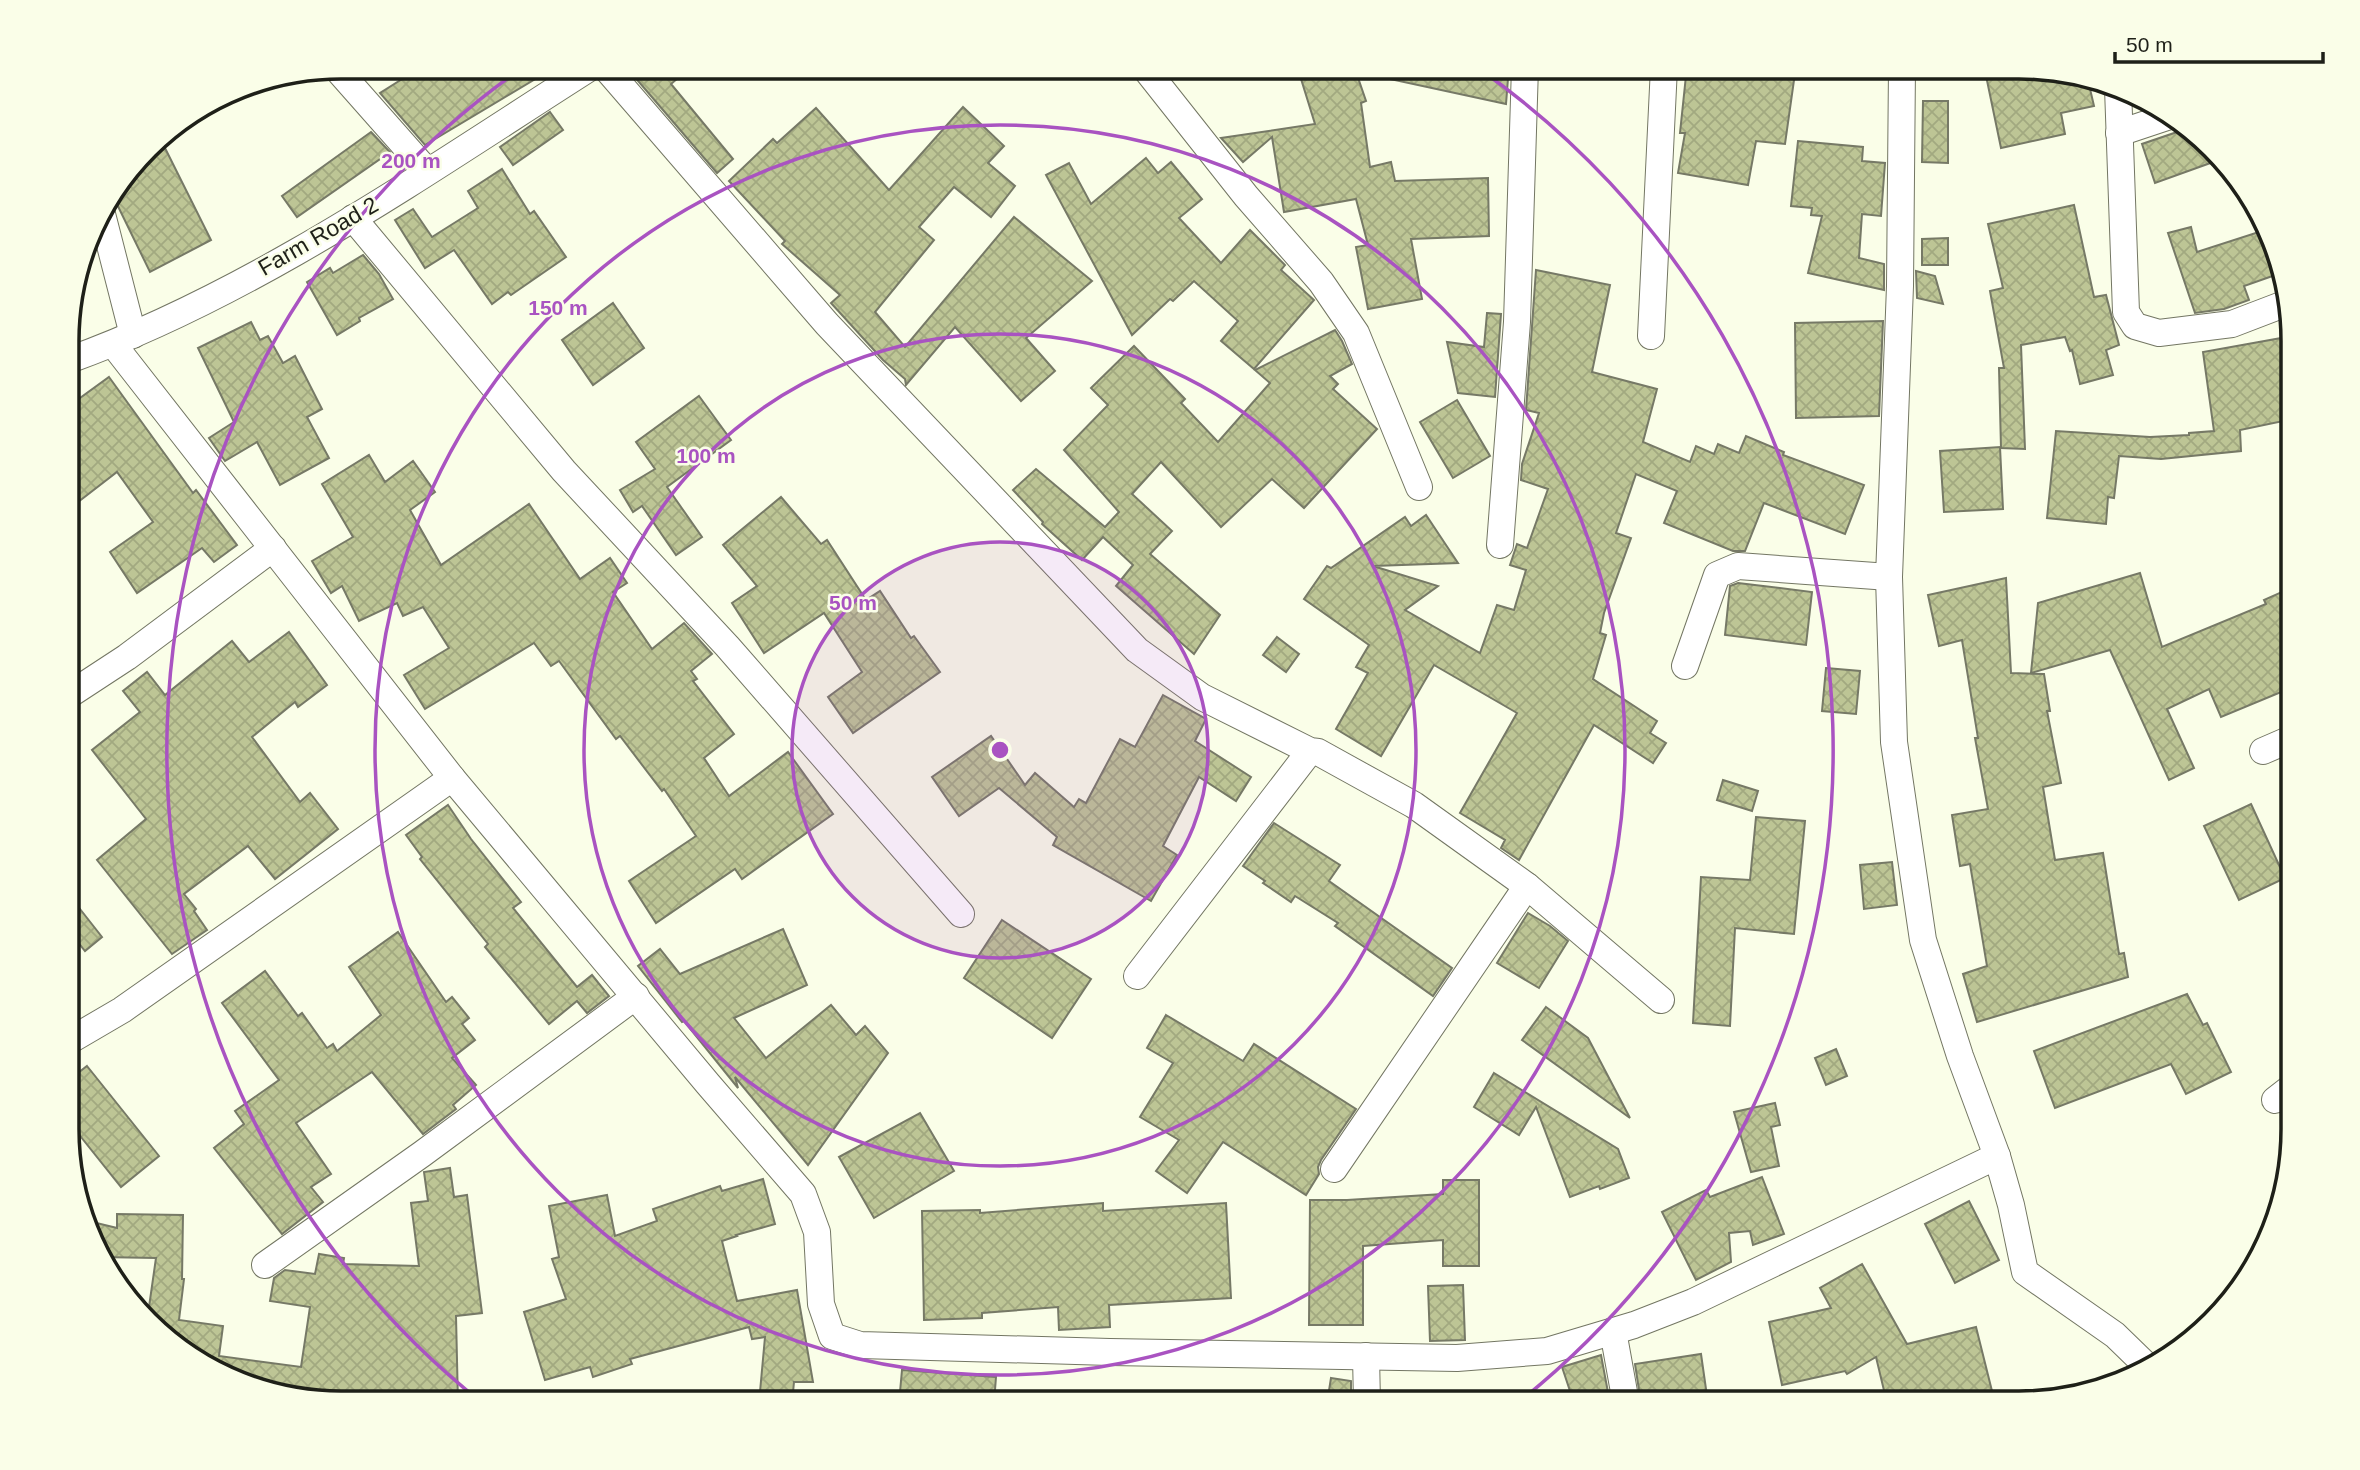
<svg xmlns="http://www.w3.org/2000/svg" width="2360" height="1470" font-family="Arial,sans-serif">
	<style>
		.building { fill: url(#building-cross-hatch); stroke: #767966; stroke-width: 2 }
		.lines { fill: none; stroke-linecap: round; stroke-linejoin: round }
		.minor-casing { stroke: #737663; stroke-width: 28 }
		.minor { stroke: #fff; stroke-width: 26 }
		.ring { fill: none; stroke: #a953c1; stroke-width: 3.5 }
		.labels { text-anchor: middle; stroke-width: 5; stroke-linejoin: round; paint-order: stroke }
		.street-label { font-size: 23px; fill: #1e2018; stroke: #fafee8 }
		.rim { fill: none; stroke: #1e2018; stroke-width: 3.5 }
		.centre { fill: #a953c1; stroke: #fafee8; stroke-width: 3.5 }
		.ring-label { font-size: 21px; text-anchor: middle; font-weight: bold; fill: #a953c1; stroke: #fafee8; stroke-width: 5; stroke-linejoin: round; paint-order: stroke }
	</style>
	<defs>
		<pattern id="building-cross-hatch" width="8" height="8" patternUnits="userSpaceOnUse" patternTransform="scale(1.75)"><rect width="8" height="8" fill="#bdc595"/><path d="M0 0l8 8M0 8l8-8" fill="none" stroke="#a2a980"/></pattern>
	</defs>
	<rect width="100%" height="100%" fill="#fafee8"/>
	<g class="building">
		<polygon points="423,66 557,66 425,145 380,93"/>
		<polygon points="643,66 692,66 671,84 733,159 717,173 633,75"/>
		<polygon points="1297,66 1354,66 1366,101 1361,103 1370,167 1391,162 1395,181 1488,178 1489,236 1411,239 1422,299 1368,309 1356,247 1368,245 1356,199 1284,212 1272,137 1243,162 1221,138 1315,124"/>
		<polygon points="1377,66 1509,66 1506,104 1376,76"/>
		<polygon points="1687,66 1796,66 1785,144 1756,141 1748,185 1678,173 1685,133 1680,133"/>
		<polygon points="1984,66 2019,66 2087,76 2094,106 2061,113 2065,134 2001,148"/>
		<polygon points="1923,101 1948,101 1948,163 1922,162"/>
		<polygon points="963,107 1004,146 988,163 1015,186 991,217 954,187 919,227 934,240 875,312 905,347 1014,217 1092,281 1026,338 1055,371 1021,401 955,327 906,385 905,379 883,360 831,303 840,295 782,244 785,241 729,181 773,139 777,143 816,108 889,190"/>
		<polygon points="550,112 563,130 513,165 500,147"/>
		<polygon points="2186,129 2216,161 2155,183 2142,144"/>
		<polygon points="371,132 390,152 297,217 282,196"/>
		<polygon points="159,136 211,240 150,272 113,196"/>
		<polygon points="1798,141 1863,147 1862,161 1885,163 1881,216 1862,214 1859,258 1884,264 1884,290 1808,273 1822,216 1811,215 1812,208 1791,206"/>
		<polygon points="1146,158 1158,173 1171,162 1202,199 1179,218 1221,263 1250,230 1285,265 1281,270 1314,300 1254,369 1221,341 1238,321 1194,281 1173,301 1170,299 1132,335 1046,175 1069,163 1091,204"/>
		<polygon points="502,169 530,214 534,211 566,257 511,295 508,292 492,304 454,250 425,268 395,220 413,209 432,237 478,208 468,191"/>
		<polygon points="2074,205 2094,297 2106,295 2119,345 2106,350 2113,375 2080,384 2072,350 2070,351 2065,337 2021,345 2025,449 2001,448 1999,368 2004,368 1990,291 2003,288 1988,224"/>
		<polygon points="2191,227 2197,252 2265,230 2278,274 2244,286 2249,300 2224,309 2195,313 2168,233"/>
		<polygon points="1948,238 1948,265 1922,265 1922,239"/>
		<polygon points="363,255 379,274 393,299 359,318 360,321 337,335 307,282 330,268 333,273"/>
		<polygon points="1536,270 1610,285 1592,372 1657,389 1643,442 1690,462 1696,446 1714,454 1718,444 1739,453 1746,436 1784,452 1783,455 1864,485 1845,534 1764,503 1745,551 1733,551 1664,523 1677,491 1636,474 1616,533 1631,538 1604,613 1600,633 1606,635 1593,679 1657,721 1650,733 1666,743 1653,763 1594,725 1519,860 1501,848 1505,840 1460,813 1517,713 1434,665 1381,756 1336,729 1368,673 1356,667 1369,645 1304,599 1327,566 1331,568 1405,517 1411,526 1426,515 1458,563 1373,566 1438,586 1405,610 1480,653 1497,605 1514,610 1526,570 1510,565 1517,544 1527,548 1548,489 1521,480 1522,464 1539,413 1526,410"/>
		<polygon points="1916,271 1935,276 1943,304 1917,298"/>
		<polygon points="613,303 644,348 593,385 562,340"/>
		<polygon points="1487,313 1501,314 1495,397 1458,393 1447,342 1484,347"/>
		<polygon points="1883,321 1879,416 1796,418 1795,323"/>
		<polygon points="251,322 260,340 268,336 283,363 295,356 322,409 307,417 329,458 280,485 257,442 225,461 209,438 234,422 198,348"/>
		<polygon points="1335,330 1342,341 1352,364 1330,376 1338,384 1333,389 1377,429 1304,508 1272,479 1221,527 1161,462 1132,494 1172,531 1150,554 1220,615 1194,654 1116,586 1133,565 1103,537 1082,560 1042,524 1043,522 1013,490 1036,469 1105,527 1119,512 1064,450 1108,405 1091,388 1134,346 1185,399 1181,403 1218,442 1270,383 1255,370"/>
		<polygon points="2287,337 2288,342 2293,341 2293,419 2240,430 2241,451 2161,459 2119,456 2114,498 2108,497 2106,524 2047,518 2056,431 2150,437 2189,435 2189,433 2214,431 2203,352"/>
		<polygon points="109,377 193,493 196,490 237,545 214,562 202,548 137,593 110,552 153,522 117,472 69,509 69,406"/>
		<polygon points="699,396 731,440 667,487 702,537 676,555 642,506 633,512 620,490 655,469 636,442"/>
		<polygon points="1457,400 1490,456 1453,478 1420,422"/>
		<polygon points="2000,447 2003,509 1944,512 1940,451"/>
		<polygon points="369,455 385,482 413,461 435,492 410,510 441,565 529,504 580,579 610,558 627,583 613,592 652,649 684,623 712,654 691,671 697,679 693,681 734,734 704,758 729,796 788,752 833,814 742,879 735,869 656,923 629,881 696,836 664,789 662,791 620,736 616,739 559,661 551,666 534,643 425,709 404,675 449,648 423,607 403,616 397,603 359,621 342,586 331,593 312,561 353,537 322,484"/>
		<polygon points="781,497 821,544 827,540 866,600 880,591 911,638 914,636 940,672 853,733 828,697 862,672 824,613 764,653 732,603 757,586 723,545"/>
		<polygon points="2140,573 2162,647 2266,604 2264,600 2293,587 2293,687 2221,717 2209,689 2167,709 2194,768 2169,780 2110,650 2031,673 2038,603"/>
		<polygon points="2006,578 2011,673 2044,674 2050,711 2047,711 2061,783 2043,787 2055,860 2103,853 2119,954 2124,953 2128,977 1977,1022 1963,974 1987,966 1970,864 1960,866 1952,815 1988,809 1975,738 1978,738 1962,640 1939,646 1928,595"/>
		<polygon points="1738,583 1812,592 1806,645 1725,635 1730,586"/>
		<polygon points="289,632 327,685 298,707 295,702 252,737 300,802 310,793 338,829 275,879 248,846 184,894 196,909 194,911 207,930 172,954 97,860 146,819 92,750 140,712 123,691 147,672 165,695 232,641 249,662"/>
		<polygon points="1277,637 1299,654 1286,672 1263,655"/>
		<polygon points="1826,668 1860,671 1856,714 1822,711"/>
		<polygon points="1163,695 1206,719 1195,741 1251,777 1236,801 1199,777 1163,846 1177,855 1151,901 1053,845 1057,837 999,788 959,816 932,777 991,736 1025,785 1035,773 1074,807 1079,799 1086,803 1120,739 1135,747"/>
		<polygon points="1723,780 1758,791 1752,811 1717,800"/>
		<polygon points="2251,804 2285,878 2239,900 2204,826"/>
		<polygon points="448,805 471,839 521,902 513,908 577,987 592,975 609,996 587,1013 577,1001 549,1024 485,947 488,944 420,859 422,857 406,835"/>
		<polygon points="1756,817 1805,821 1794,934 1735,928 1730,1026 1693,1023 1701,877 1750,880"/>
		<polygon points="1274,823 1340,865 1329,881 1452,968 1433,996 1335,926 1338,923 1295,896 1291,902 1263,883 1265,881 1243,866"/>
		<polygon points="1892,862 1897,905 1864,909 1860,865"/>
		<polygon points="69,895 102,937 85,951 69,931"/>
		<polygon points="1528,913 1550,926 1568,941 1539,988 1497,963"/>
		<polygon points="1002,920 1091,979 1052,1038 964,978"/>
		<polygon points="783,929 807,985 734,1018 766,1058 831,1005 856,1035 865,1026 888,1053 808,1165 735,1077 738,1088 684,1021 682,1022 638,966 660,949 680,974"/>
		<polygon points="398,932 446,1002 452,997 469,1018 462,1024 475,1040 452,1058 476,1085 453,1105 456,1109 423,1134 372,1072 296,1123 331,1174 311,1187 323,1202 282,1234 214,1148 244,1124 235,1111 279,1080 222,1003 265,971 298,1016 302,1013 327,1048 333,1044 337,1051 381,1015 349,967"/>
		<polygon points="2187,994 2203,1025 2207,1023 2231,1072 2186,1094 2171,1064 2055,1108 2034,1051"/>
		<polygon points="1546,1007 1588,1038 1630,1118 1522,1040"/>
		<polygon points="1166,1015 1243,1061 1254,1044 1356,1109 1321,1160 1318,1167 1319,1174 1306,1195 1223,1142 1187,1193 1156,1171 1179,1140 1140,1117 1173,1063 1147,1048"/>
		<polygon points="1836,1049 1847,1076 1826,1085 1815,1058"/>
		<polygon points="87,1066 159,1156 121,1187 69,1122 69,1080"/>
		<polygon points="1494,1073 1618,1149 1629,1178 1600,1189 1599,1186 1570,1197 1536,1107 1519,1135 1474,1107"/>
		<polygon points="1775,1103 1780,1125 1771,1127 1779,1166 1751,1172 1734,1112"/>
		<polygon points="920,1113 954,1171 874,1218 839,1157"/>
		<polygon points="450,1168 454,1197 467,1195 482,1313 456,1316 458,1403 341,1404 270,1394 189,1357 148,1314 156,1258 100,1257 88,1221 117,1228 117,1214 183,1215 182,1279 184,1279 179,1320 223,1326 219,1356 301,1367 310,1307 270,1301 274,1278 285,1270 315,1274 319,1254 344,1258 343,1264 419,1266 411,1203 428,1201 424,1172"/>
		<polygon points="1762,1177 1784,1234 1753,1245 1750,1231 1729,1233 1731,1262 1696,1280 1662,1212 1706,1190 1710,1197"/>
		<polygon points="763,1179 775,1224 736,1235 737,1236 722,1241 737,1301 797,1290 813,1382 794,1382 792,1403 759,1403 765,1337 752,1339 749,1327 630,1359 632,1364 593,1377 590,1367 545,1380 524,1312 566,1299 552,1259 559,1257 549,1206 607,1195 615,1236 657,1221 653,1209 720,1186 722,1191"/>
		<polygon points="1443,1180 1479,1180 1479,1266 1443,1266 1443,1240 1363,1246 1363,1325 1309,1325 1310,1200 1347,1200 1443,1194"/>
		<polygon points="1969,1201 1999,1260 1955,1283 1925,1224"/>
		<polygon points="1103,1203 1103,1211 1226,1203 1231,1298 1109,1305 1110,1327 1059,1330 1058,1307 982,1313 982,1318 924,1320 922,1211 980,1210 980,1213"/>
		<polygon points="1862,1264 1907,1344 1976,1327 1995,1403 1887,1403 1876,1357 1847,1374 1845,1371 1782,1385 1769,1322 1831,1308 1820,1288"/>
		<polygon points="1463,1285 1465,1340 1430,1341 1428,1286"/>
		<polygon points="1701,1354 1708,1403 1641,1403 1635,1364"/>
		<polygon points="1601,1355 1610,1403 1574,1403 1562,1367"/>
		<polygon points="902,1370 996,1377 994,1403 899,1403"/>
		<polygon points="1331,1378 1351,1381 1351,1403 1327,1403"/>
	</g>
	<g class="lines">
		<defs>
			<g id="minor">
				<polyline points="605,67 827,324 1137,650 1202,697 1310,751 1318,752 1414,805 1527,886 1661,1000"/>
				<polyline points="1144,67 1246,196 1321,282 1356,333 1419,487"/>
				<polyline points="1902,67 1900,286 1889,577 1894,742 1923,940 1960,1056 1997,1156 2011,1205 2025,1272 2115,1335 2150,1369"/>
				<polyline points="336,68 427,171"/>
				<polyline points="2118,88 2126,312 2135,326 2159,333 2232,324 2287,303"/>
				<polyline points="2119,133 2173,115"/>
				<polyline points="102,214 133,335"/>
				<polyline points="353,218 564,471 727,646 961,914"/>
				<polyline points="1651,336 1664,67"/>
				<polyline points="113,344 452,778 708,1084 803,1194 817,1232 821,1304 832,1336 860,1345 1110,1352 1457,1358 1547,1351 1634,1325 1693,1302 1997,1156"/>
				<path d="M69,360C253,294 426,172 591,67"/>
				<polyline points="1500,545 1517,322 1525,67"/>
				<polyline points="1685,666 1717,575 1738,566 1889,577"/>
				<polyline points="69,695 127,657 273,548"/>
				<polyline points="2263,751 2293,738"/>
				<polyline points="1137,976 1310,751"/>
				<polyline points="69,1041 122,1010 452,778"/>
				<polyline points="2275,1100 2293,1086"/>
				<polyline points="1334,1169 1527,886"/>
				<polyline points="265,1265 422,1154 636,996"/>
				<polyline points="1613,1331 1626,1403"/>
				<polyline points="1366,1356 1367,1403"/>
			</g>
		</defs>
		<use href="#minor" class="minor-casing"/>
		<use href="#minor" class="minor"/>
	</g>
	<circle cx="1000" cy="750" r="208" fill="#a953c1" fill-opacity=".12"/>
	<g class="ring">
		<circle cx="1000" cy="750" r="208"/>
		<circle cx="1000" cy="750" r="416"/>
		<circle cx="1000" cy="750" r="625"/>
		<path d="M481 1402A833 833 0 0 1 522 68M1478 68A833 833 0 0 1 1519 1402"/>
	</g>
	<g class="labels">
		<g class="street-label">
			<text transform="translate(318 236) rotate(-30)" y="8">Farm Road 2</text>
		</g>
	</g>
	<path d="M0 0H2360V1470H0ZM341 79H2019A262 262 0 0 1 2281 341V1129A262 262 0 0 1 2019 1391H341A262 262 0 0 1 79 1129V341A262 262 0 0 1 341 79Z" fill="#fafee8" fill-rule="evenodd"/>
	<path class="rim" d="M341 79H2019A262 262 0 0 1 2281 341V1129A262 262 0 0 1 2019 1391H341A262 262 0 0 1 79 1129V341A262 262 0 0 1 341 79Z"/>
	<circle cx="1000" cy="750" r="10" class="centre"/>
	<g class="ring-label">
		<text x="411" y="168">200 m</text>
		<text x="558" y="315">150 m</text>
		<text x="706" y="463">100 m</text>
		<text x="853" y="610">50 m</text>
	</g>
	<path d="M2115 52v10h208v-10" fill="none" stroke="#1e2018" stroke-width="3.5"/>
	<text x="2126" y="52" font-size="21" fill="#1e2018" stroke="#fafee8" stroke-width="5" paint-order="stroke">50 m</text>
</svg>
